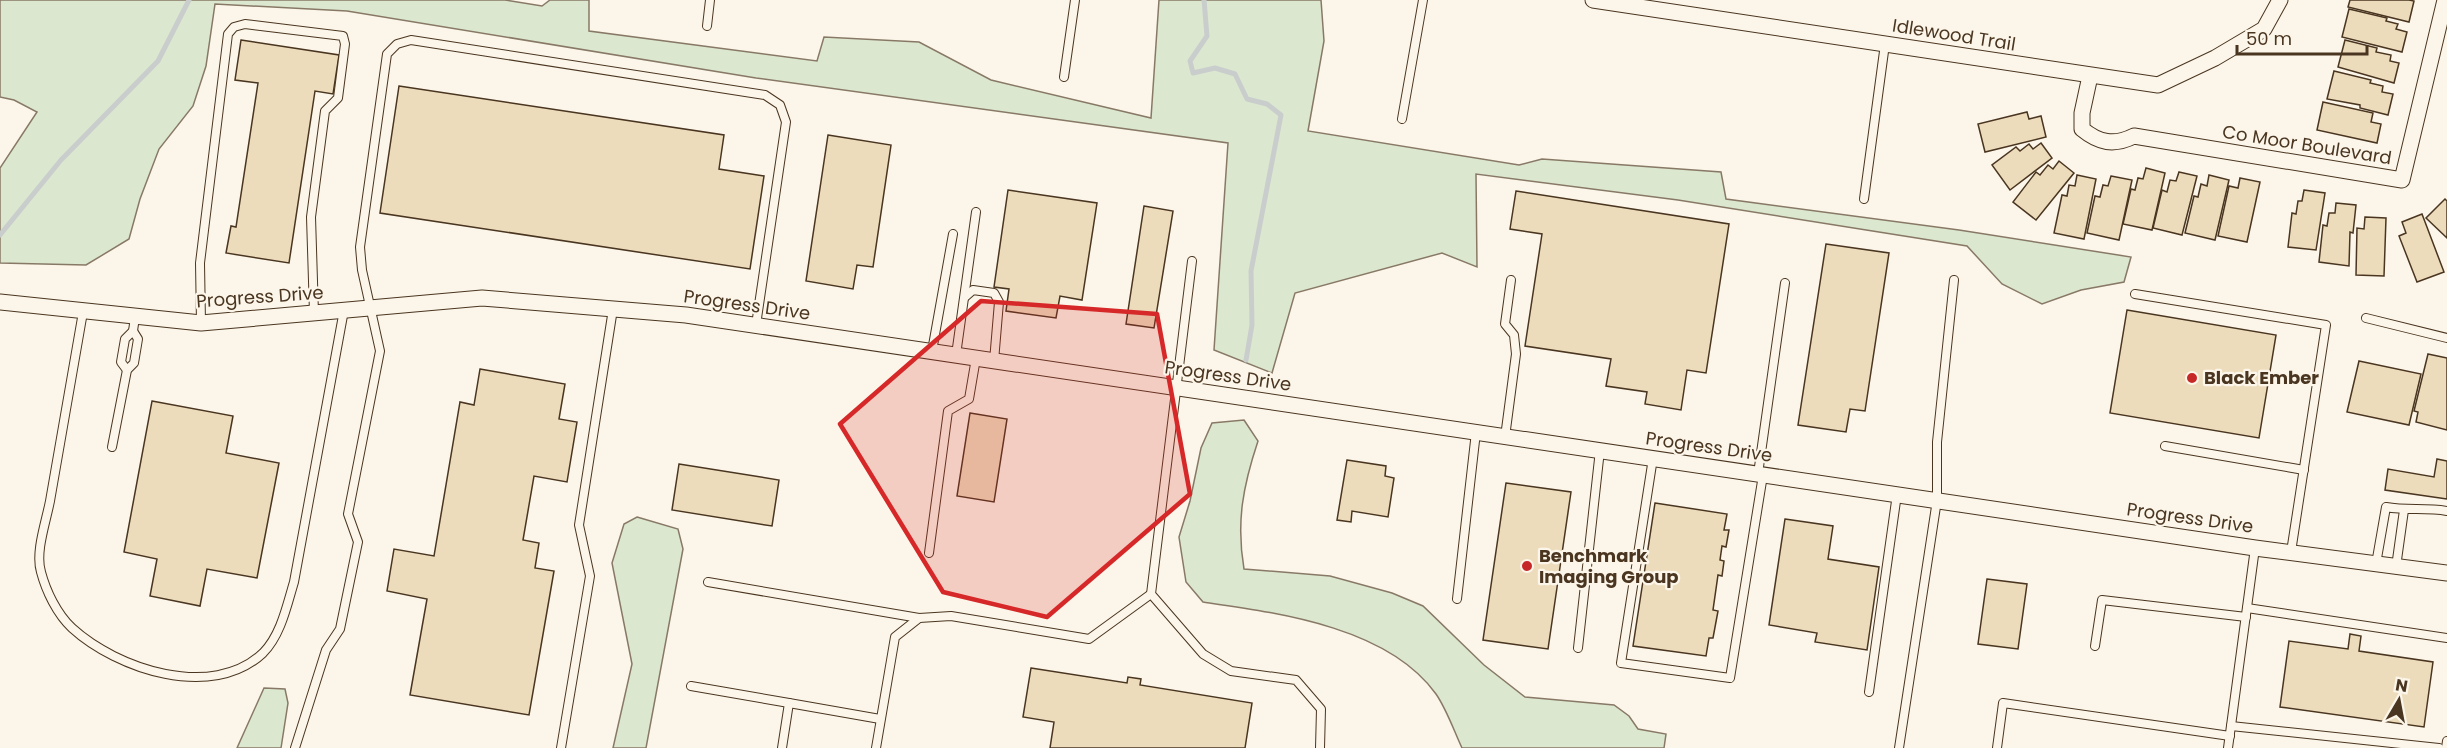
<svg xmlns="http://www.w3.org/2000/svg" width="2447" height="748" font-family="Poppins,sans-serif">
	<style>
		.green { fill: #dce7d0; stroke: #887966; stroke-width: 1.5 }
		.lines { fill: none; stroke-linecap: round; stroke-linejoin: round }
		.stream { stroke: #c9cecd; stroke-width: 5 }
		.building { fill: #ecdcbc; stroke: #4a3520; stroke-width: 1.5 }
		.lane-casing { stroke: #4a3520; stroke-width: 10 }
		.street-casing { stroke: #4a3520; stroke-width: 17 }
		.lane { stroke: #fbf6e9; stroke-width: 8 }
		.street { stroke: #fbf6e9; stroke-width: 15 }
		.marked { fill: #d62828; fill-opacity: 0.2; stroke: #d62828; stroke-width: 4.5; stroke-linejoin: round }
		.poi-dot { fill: #c62828; stroke: #fbf6e9; stroke-width: 2 }
		.labels { text-anchor: middle; stroke-width: 4.5; stroke-linejoin: round; paint-order: stroke }
		.street-label { font-size: 18px; fill: #4a3520; stroke: #fbf6e9 }
		.poi-label { font-size: 18px; font-weight: bold; fill: #4a3520; stroke: #fbf6e9; text-anchor: start }
	</style>
	<rect width="100%" height="100%" fill="#fbf6e9"/>
	<g class="green">
		<polygon points="0,0 505,0 542,6 550,0 589,0 589,31 817,61 824,37 919,42 991,80 1151,118 1159,0 1321,0 1324,41 1308,131 1519,165 1542,159 1721,172 1726,199 1959,230 2131,257 2124,282 2081,290 2042,304 2002,284 1967,246 1678,200 1476,174 1477,267 1442,253 1295,293 1272,373 1214,350 1228,143 756,78 347,11 215,4 206,66 193,106 159,149 140,199 129,239 86,265 0,263 0,168 37,112 14,100 0,97"/>
		<path d="M1244,420L1258,441C1243,486 1236,522 1244,569L1330,576L1392,593L1423,606L1484,665L1525,697L1614,705L1629,716L1638,729L1666,734L1664,748H1462C1454,731 1447,710 1436,694C1388,627 1279,613 1203,602L1186,582L1179,537L1190,501L1201,448L1212,423Z"/>
		<polygon points="637,517 678,529 683,549 646,748 613,748 632,664 612,563 624,524"/>
		<polygon points="264,688 285,689 288,703 281,748 237,748"/>
	</g>
	<g class="lines">
		<g class="stream">
			<polyline points="1204,0 1207,36 1190,61 1193,73 1215,68 1235,74 1247,99 1267,104 1281,115 1251,271 1252,325 1246,360"/>
			<polyline points="0,235 61,160 158,61 189,0"/>
		</g>
	</g>
	<g class="building">
		<polygon points="2350,0 2409,0 2414,1 2409,22 2348,7"/>
		<polygon points="2349,9 2387,18 2386,21 2398,24 2396,29 2407,32 2402,52 2342,37"/>
		<polygon points="241,40 339,55 333,94 315,91 289,263 226,253 231,226 236,227 258,83 235,80"/>
		<polygon points="2345,40 2377,48 2376,52 2391,55 2390,61 2399,63 2394,83 2338,67"/>
		<polygon points="2334,71 2371,80 2370,83 2383,86 2382,92 2393,94 2388,115 2360,108 2360,105 2327,99"/>
		<polygon points="399,86 724,135 719,169 764,176 750,269 380,213"/>
		<polygon points="2323,102 2373,113 2371,122 2381,124 2377,143 2317,130"/>
		<polygon points="2027,112 2029,119 2041,116 2046,137 1985,152 1978,124"/>
		<polygon points="828,135 891,145 873,267 857,265 853,289 806,281"/>
		<polygon points="2041,143 2052,158 2010,190 1992,165 2016,147 2020,151 2029,144 2033,149"/>
		<polygon points="2059,161 2074,173 2036,220 2013,202 2036,172 2040,175 2048,165 2053,169"/>
		<polygon points="2146,168 2165,173 2152,230 2123,224 2131,189 2135,190 2138,178 2143,179"/>
		<polygon points="2179,172 2197,176 2182,235 2153,228 2162,190 2167,192 2170,180 2176,181"/>
		<polygon points="2077,175 2096,179 2084,239 2054,233 2062,195 2067,196 2069,185 2075,186"/>
		<polygon points="2209,175 2229,180 2215,240 2185,233 2194,196 2198,197 2201,184 2207,186"/>
		<polygon points="2111,176 2132,180 2119,240 2087,233 2095,196 2100,197 2103,185 2108,186"/>
		<polygon points="2240,178 2260,182 2247,242 2218,236 2229,186 2238,188"/>
		<polygon points="1008,190 1097,203 1082,300 1060,296 1056,318 1006,311 1009,289 994,287"/>
		<polygon points="2304,190 2325,193 2316,250 2288,247 2292,213 2296,214 2298,201 2302,201"/>
		<polygon points="1516,191 1729,224 1706,373 1687,370 1681,410 1645,404 1647,392 1606,386 1611,359 1525,346 1542,234 1510,229"/>
		<polygon points="2445,199 2447,201 2447,238 2426,218"/>
		<polygon points="2336,203 2356,205 2353,233 2350,232 2349,266 2319,262 2323,225 2327,226 2329,213 2335,213"/>
		<polygon points="1144,206 1173,211 1154,328 1126,324"/>
		<polygon points="2422,214 2444,272 2417,282 2399,236 2406,233 2402,222"/>
		<polygon points="2365,217 2386,218 2384,276 2356,275 2357,228 2364,229"/>
		<polygon points="1826,244 1889,253 1865,411 1850,409 1846,432 1798,425"/>
		<polygon points="2127,310 2276,335 2259,438 2110,413"/>
		<polygon points="2428,354 2447,358 2447,430 2416,422 2418,412 2414,411"/>
		<polygon points="2359,361 2421,374 2409,425 2347,412"/>
		<polygon points="480,369 565,384 559,419 577,422 567,482 534,476 523,540 539,543 535,568 554,571 529,715 410,695 427,599 387,591 394,549 434,556 460,402 474,405"/>
		<polygon points="152,401 233,416 226,453 279,463 257,578 207,569 200,606 150,596 157,559 124,552"/>
		<polygon points="970,413 1007,419 994,502 957,496"/>
		<polygon points="2437,459 2447,461 2447,499 2385,490 2388,469 2434,477"/>
		<polygon points="1347,460 1386,466 1385,476 1394,478 1388,517 1352,511 1351,522 1337,520"/>
		<polygon points="679,464 779,480 772,526 672,510"/>
		<polygon points="1506,483 1571,492 1548,649 1483,640"/>
		<polygon points="1655,503 1727,514 1724,530 1729,530 1726,547 1722,546 1720,560 1724,561 1722,576 1718,575 1713,610 1718,611 1713,638 1709,638 1706,656 1633,646"/>
		<polygon points="1785,519 1833,526 1828,559 1879,567 1867,650 1815,642 1817,633 1769,625"/>
		<polygon points="1987,579 2027,584 2018,649 1978,644"/>
		<polygon points="2350,634 2361,636 2359,651 2433,662 2424,727 2280,707 2289,641 2348,649"/>
		<polygon points="1031,668 1127,683 1128,677 1141,679 1140,685 1252,703 1245,748 1050,748 1054,722 1023,717"/>
	</g>
	<g class="lines">
		<defs>
			<g id="lane">
				<polyline points="707,26 710,0"/>
				<polyline points="1064,77 1075,0"/>
				<polyline points="1402,119 1423,0"/>
				<polyline points="1864,199 1885,44"/>
				<polyline points="1192,261 1151,594 1203,654 1231,671 1296,680 1321,709 1320,748"/>
				<polyline points="2135,294 2326,325 2291,552"/>
				<polyline points="965,297 973,290 994,293 999,302 994,361"/>
				<path d="M83,312C72,375 61,438 50,501C46,522 35,552 41,572C46,591 57,614 72,628C117,669 212,701 263,653C281,635 287,605 294,582L344,310"/>
				<polyline points="2366,318 2447,338"/>
				<polyline points="201,323 200,263 228,34 234,27 245,24 343,36 345,44 338,98 325,111 311,217 314,313"/>
				<polyline points="932,351 953,234"/>
				<polyline points="956,355 976,212"/>
				<polyline points="127,370 121,362 125,339 133,331 135,317"/>
				<polyline points="1505,437 1516,354 1514,335 1505,324 1511,280"/>
				<polyline points="2165,446 2304,470"/>
				<polyline points="112,447 127,370 134,363 138,339 133,331"/>
				<polyline points="1653,458 1621,663 1730,678 1763,475"/>
				<polyline points="1758,474 1785,283"/>
				<polyline points="929,553 948,411 969,399 976,358"/>
				<path d="M2376,564L2386,507C2407,511 2426,507 2447,511"/>
				<polyline points="2396,567 2404,510"/>
				<polyline points="708,582 919,618"/>
				<polyline points="1457,599 1476,432"/>
				<polyline points="2247,608 2447,638"/>
				<polyline points="2095,646 2102,600 2246,617"/>
				<polyline points="1578,648 1600,450"/>
				<polyline points="691,686 789,703"/>
				<polyline points="1869,692 1897,494"/>
				<polyline points="2231,726 2439,748"/>
				<polyline points="295,748 326,650 340,629 358,542 348,514 380,351 362,270 360,247 387,54 397,44 411,40 765,95 780,105 786,122 756,325"/>
				<polyline points="561,748 590,576 579,525 613,309"/>
				<polyline points="782,748 789,703 880,719"/>
				<polyline points="876,748 895,637 919,618 951,616 1089,639 1151,594"/>
				<polyline points="1899,748 1937,500 1937,442 1954,280"/>
				<polyline points="1997,748 2003,703 2230,736"/>
				<polyline points="2228,748 2255,548"/>
				<polyline points="2446,748 2447,741"/>
			</g>
			<g id="street">
				<polyline points="1593,0 2158,85 2215,58 2264,29 2280,0"/>
				<path d="M2090,76L2082,113V129C2099,143 2114,146 2134,136L2402,180L2445,0"/>
				<polyline points="0,302 201,323 482,298 686,315 2255,548 2447,573"/>
			</g>
		</defs>
		<use href="#lane" class="lane-casing"/>
		<use href="#street" class="street-casing"/>
		<use href="#lane" class="lane"/>
		<use href="#street" class="street"/>
	</g>
	<path class="marked" d="M981,301L1157,314L1190,494L1047,617L943,592L840,424Z"/>
	<g class="poi-dot">
		<circle cx="2192" cy="378" r="6"/>
		<circle cx="1527" cy="566" r="6"/>
	</g>
	<g class="labels">
		<g class="street-label">
			<text transform="translate(1954 35) rotate(9)" y="6">Idlewood Trail</text>
			<text transform="translate(2307 145) rotate(9)" y="6">Co Moor Boulevard</text>
			<text transform="translate(260 297) rotate(-4)" y="6">Progress Drive</text>
			<text transform="translate(747 305) rotate(8)" y="6">Progress Drive</text>
			<text transform="translate(1228 376) rotate(8)" y="6">Progress Drive</text>
			<text transform="translate(1709 447) rotate(8)" y="6">Progress Drive</text>
			<text transform="translate(2190 518) rotate(8)" y="6">Progress Drive</text>
		</g>
		<g class="poi-label">
			<text x="2204" y="384">Black Ember</text>
			<text x="1539" y="562">Benchmark<tspan x="1539" dy="21">Imaging Group</tspan></text>
		</g>
	</g>
	<g transform="translate(2399 700) rotate(10)" stroke="#fbf6e9" stroke-width="4.5" paint-order="stroke">
	<path d="M0-4.5L10 22L0 15L-10 22Z" fill="#4a3520"/>
	<text y="-9" font-size="16" font-weight="bold" text-anchor="middle" fill="#4a3520">N</text>
	</g>
	<path d="M2237 45v9h130v-9" fill="none" stroke="#4a3520" stroke-width="3"/>
	<text x="2246" y="45" font-size="18" fill="#4a3520" stroke="#fbf6e9" stroke-width="4.5" paint-order="stroke">50 m</text>
</svg>
